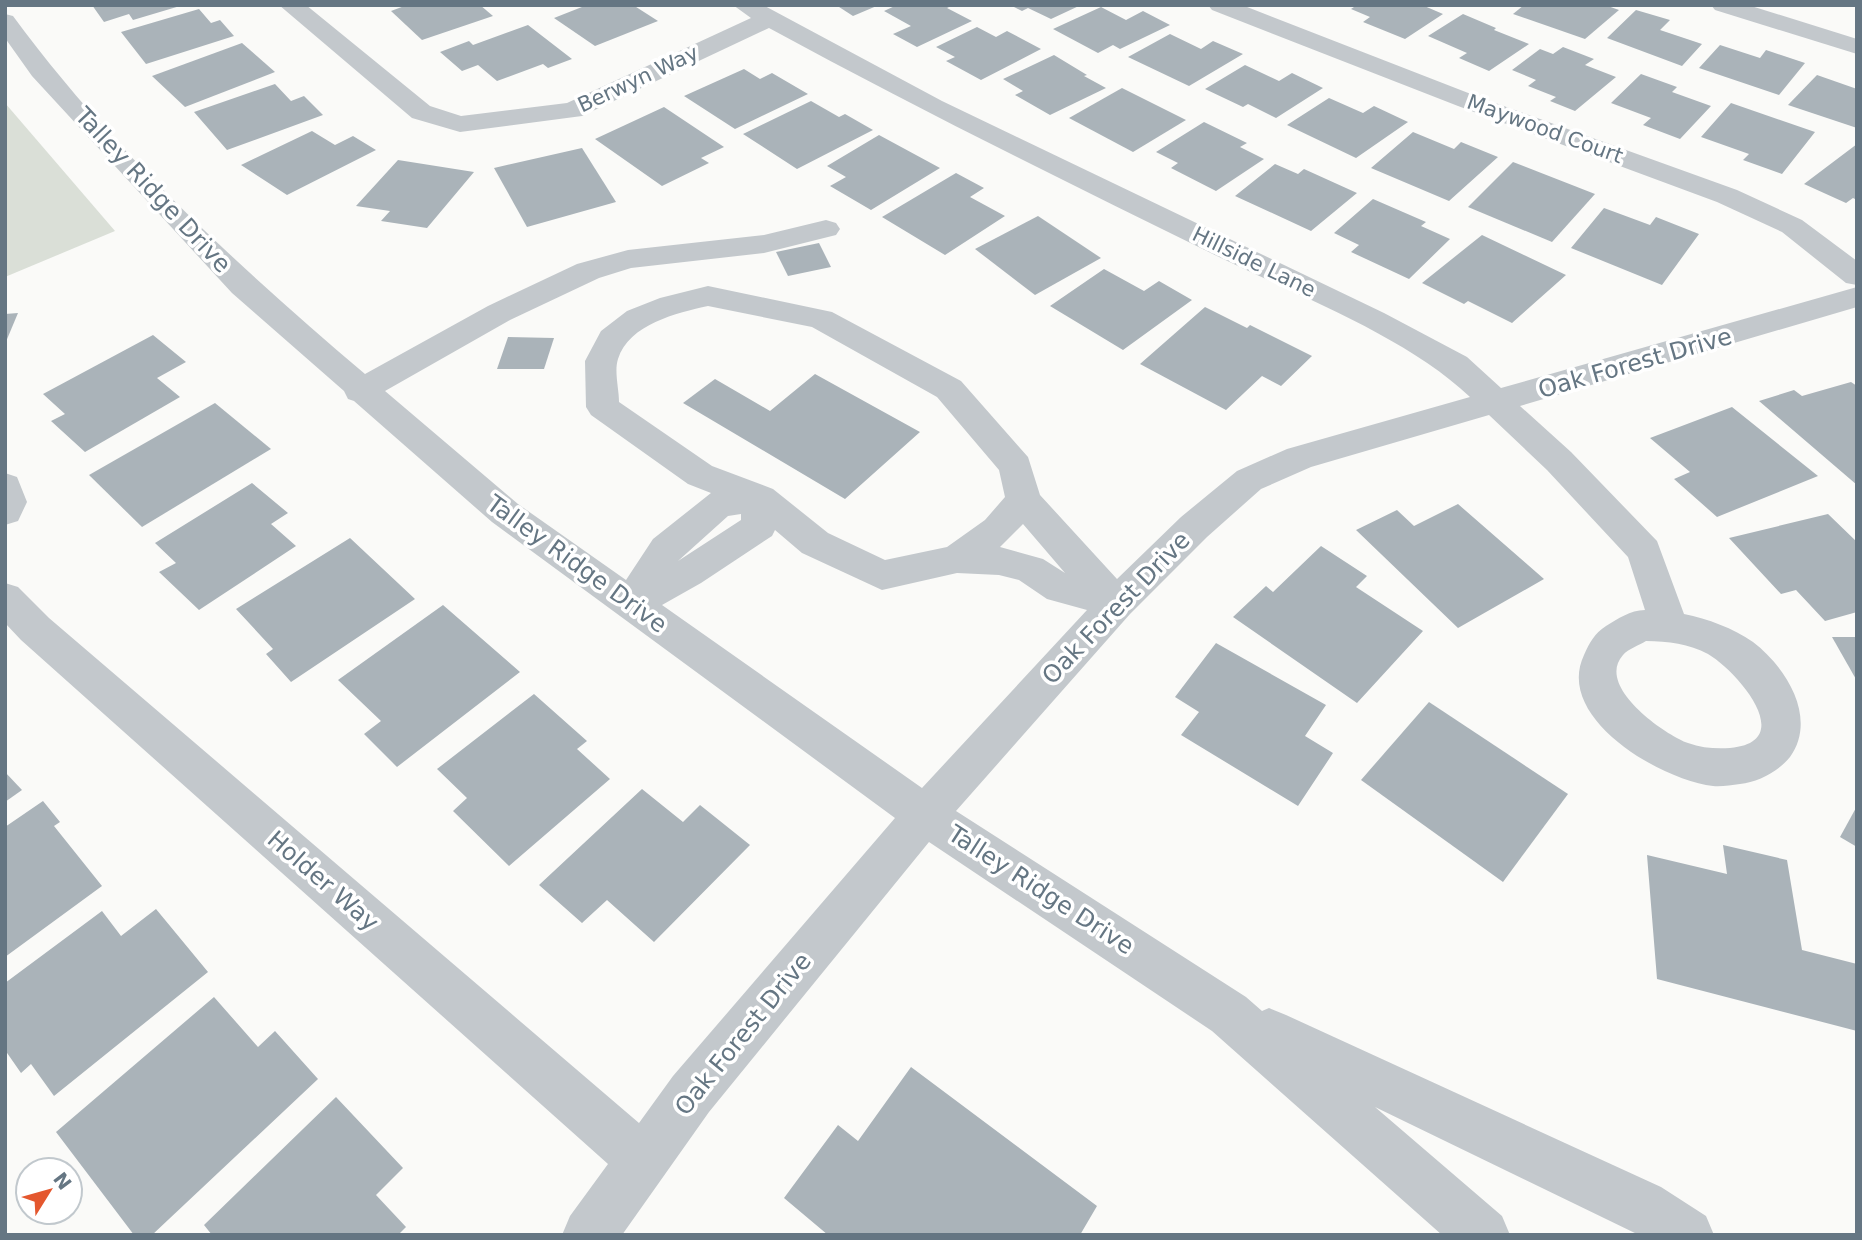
<svg xmlns="http://www.w3.org/2000/svg" width="1862" height="1240" font-family="'DejaVu Sans',sans-serif">
	<style>
		.green { fill: #dadfd7 }
		.building { fill: #aab3b9 }
		.lines { fill: none; stroke-linecap: round; stroke-linejoin: round }
		.minor { fill: #c3c8cc; fill-rule: evenodd }
		.labels { text-anchor: middle; stroke-width: 7; stroke-linejoin: round; paint-order: stroke }
		.far-street-label { font-size: 21px; fill: #657683; stroke: #fff }
		.street-label { font-size: 24px; fill: #657683; stroke: #fff }
	</style>
	<rect width="100%" height="100%" fill="#fafaf8"/>
	<polygon class="green" points="5,103 115,231 5,277"/>
	<g class="building">
		<polygon points="92,5 180,5 180,6 133,20 129,14 104,22"/>
		<polygon points="407,5 480,5 493,16 422,40 391,11"/>
		<polygon points="587,5 633,5 658,21 595,46 554,18"/>
		<polygon points="836,5 879,5 853,16"/>
		<polygon points="897,5 953,5 947,8 972,21 917,47 893,34 911,26 884,11"/>
		<polygon points="1010,5 1081,5 1051,19 1028,8 1022,11"/>
		<polygon points="1357,5 1422,5 1443,14 1405,39 1363,22 1370,17 1351,9"/>
		<polygon points="1524,5 1605,5 1619,10 1585,39 1513,14"/>
		<polygon points="1101,7 1126,20 1143,11 1170,25 1120,49 1113,45 1098,53 1053,29"/>
		<polygon points="199,9 211,23 220,20 234,36 146,64 121,32"/>
		<polygon points="1636,10 1670,20 1660,30 1702,44 1682,66 1607,38"/>
		<polygon points="1463,14 1496,28 1494,30 1529,44 1489,71 1459,58 1467,53 1428,36"/>
		<polygon points="528,25 572,59 548,68 543,64 497,81 478,65 462,71 440,52 469,41 473,45"/>
		<polygon points="977,27 996,37 1007,31 1041,49 981,80 946,61 955,57 936,47"/>
		<polygon points="1170,34 1201,49 1213,41 1243,54 1189,86 1128,57"/>
		<polygon points="242,43 275,72 185,107 152,76"/>
		<polygon points="1720,45 1760,58 1766,50 1805,63 1779,95 1699,68"/>
		<polygon points="1563,47 1594,59 1585,65 1616,77 1575,111 1550,101 1556,97 1528,86 1536,80 1512,70 1540,49 1553,54"/>
		<polygon points="1054,55 1087,75 1084,76 1106,88 1050,115 1015,95 1023,91 1003,79"/>
		<polygon points="1245,65 1279,81 1292,73 1323,88 1276,118 1248,104 1243,107 1205,89"/>
		<polygon points="744,69 760,79 772,73 808,94 735,129 684,96"/>
		<polygon points="1641,74 1677,87 1672,92 1711,106 1680,139 1643,125 1651,118 1611,103"/>
		<polygon points="1817,75 1857,89 1857,128 1788,105"/>
		<polygon points="275,84 291,101 304,96 323,115 227,150 194,112"/>
		<polygon points="1122,88 1186,120 1133,152 1069,118"/>
		<polygon points="1329,98 1363,113 1374,106 1408,122 1356,158 1287,125"/>
		<polygon points="811,101 839,117 845,114 873,130 797,169 743,134"/>
		<polygon points="1731,103 1815,132 1782,174 1743,160 1749,154 1701,137"/>
		<polygon points="664,107 724,147 701,158 709,163 662,186 595,139"/>
		<polygon points="1204,122 1247,143 1240,147 1264,159 1216,191 1171,168 1178,163 1156,152"/>
		<polygon points="312,131 335,145 353,136 376,150 287,195 241,165"/>
		<polygon points="1413,132 1454,149 1461,142 1498,157 1449,201 1371,168"/>
		<polygon points="879,135 940,168 871,210 830,186 846,177 827,166"/>
		<polygon points="1857,144 1857,200 1853,198 1846,203 1804,184"/>
		<polygon points="582,148 616,202 527,227 494,168"/>
		<polygon points="398,160 474,172 427,228 381,221 390,211 356,206"/>
		<polygon points="1513,162 1595,194 1552,242 1468,207"/>
		<polygon points="1275,164 1298,174 1304,169 1357,193 1311,231 1235,196"/>
		<polygon points="956,173 984,188 970,197 1005,216 945,255 882,217"/>
		<polygon points="1373,199 1426,222 1421,226 1450,239 1409,279 1351,252 1359,245 1334,233"/>
		<polygon points="1604,208 1650,225 1656,217 1699,234 1662,285 1571,248"/>
		<polygon points="1038,216 1101,258 1035,295 975,249"/>
		<polygon points="1482,235 1566,275 1512,323 1468,301 1464,304 1422,283"/>
		<polygon points="819,243 831,267 788,276 776,252"/>
		<polygon points="1104,269 1144,291 1159,281 1192,300 1123,350 1050,306"/>
		<polygon points="1205,307 1247,328 1250,325 1312,356 1281,386 1262,376 1226,410 1140,364"/>
		<polygon points="18,313 5,344 5,314"/>
		<polygon points="153,335 186,362 157,378 180,397 85,452 51,421 65,414 43,394"/>
		<polygon points="508,337 554,338 544,369 497,369"/>
		<polygon points="815,374 920,432 845,499 683,403 715,379 770,411"/>
		<polygon points="1851,382 1857,386 1857,485 1759,401 1794,390 1802,396"/>
		<polygon points="215,403 271,449 142,527 89,475"/>
		<polygon points="1732,407 1818,476 1717,517 1674,479 1690,472 1650,438"/>
		<polygon points="252,483 288,513 271,524 296,546 199,610 159,572 176,563 155,543"/>
		<polygon points="1458,504 1544,579 1458,628 1356,530 1397,510 1414,526"/>
		<polygon points="1828,514 1857,542 1857,612 1825,621 1796,590 1781,594 1729,538"/>
		<polygon points="350,538 415,599 291,682 266,654 273,649 236,609"/>
		<polygon points="1321,546 1367,576 1356,587 1423,631 1357,703 1233,617 1266,586 1273,592"/>
		<polygon points="443,605 520,672 397,767 364,734 381,721 338,680"/>
		<polygon points="1832,637 1857,637 1857,681"/>
		<polygon points="1216,643 1326,705 1305,736 1333,753 1298,806 1181,735 1199,712 1175,697"/>
		<polygon points="534,694 587,741 577,749 610,779 509,866 453,811 467,798 437,769"/>
		<polygon points="1429,702 1568,794 1503,882 1361,780"/>
		<polygon points="5,772 22,790 5,802"/>
		<polygon points="642,789 683,822 700,805 750,845 654,942 607,900 582,923 539,885"/>
		<polygon points="43,801 60,822 54,826 102,886 5,957 5,827"/>
		<polygon points="1857,806 1857,847 1840,837"/>
		<polygon points="1723,845 1787,860 1802,950 1857,964 1857,1031 1657,979 1647,855 1727,874"/>
		<polygon points="156,909 208,972 54,1096 31,1064 21,1073 5,1050 5,983 102,911 121,936"/>
		<polygon points="214,997 258,1047 275,1031 318,1079 152,1235 134,1235 56,1132"/>
		<polygon points="911,1067 1097,1206 1080,1235 828,1235 784,1198 838,1125 858,1141"/>
		<polygon points="336,1097 403,1168 376,1195 406,1227 398,1235 212,1235 204,1225"/>
	</g>
	<g class="lines">
		<g class="minor">
			<path d="M279,5H306L430,106L461,116L567,103L751,18L733,5H763L942,101L1384,313L1467,357L1501,388L1857,287V307L1520,406L1571,452L1657,541L1684,614C1708,619 1733,628 1753,642C1786,667 1818,718 1790,757C1779,771 1758,782 1740,784C1731,785 1721,787 1713,786C1661,780 1554,718 1584,655C1590,642 1594,634 1606,626C1618,619 1630,610 1645,610L1628,557L1547,470L1489,415L1311,467L1261,489L1207,537L1130,614L956,811L1246,997L1262,1011L1269,1008L1286,1015L1661,1187L1706,1216L1714,1235H1639L1375,1107L1502,1216L1510,1235H1442L1212,1031L929,842L709,1112L622,1235H562L570,1216L608,1164L21,640L5,623V583L18,587L49,618L639,1123L673,1076L895,818L492,522L354,401L348,399L344,391L232,293L32,76L5,38V14L13,16C112,151 238,266 365,374L488,306L577,264L628,250L764,235L826,220L836,223L840,229L836,235L764,253L631,268L599,278L510,320L385,391L518,504L626,580L653,539L711,493L688,484L591,415L586,407L585,361L601,331L627,311L660,298L708,286L832,312L961,381L1028,457L1040,495L1117,579L1181,517L1237,471L1287,449L1470,397C1407,337 1297,295 1217,256C1066,182 916,108 769,28L582,116L460,132L412,118ZM708,306L812,327L937,397L999,470L1005,497L985,520L947,547L885,560L828,533L773,489L712,466L619,402C619,389 614,371 618,359C629,324 677,313 708,306ZM741,514V520L678,561L728,516ZM1023,524L1065,573L1043,559L1000,547ZM775,530L802,553L882,590L957,573L999,575L1019,580L1047,599L1087,610L922,788L662,605L701,583L772,536ZM1646,641C1668,641 1689,644 1708,654C1737,671 1799,742 1730,748C1716,749 1702,748 1688,743C1664,734 1595,686 1623,655C1628,649 1640,645 1646,641Z"/>
			<polygon points="1208,5 1242,5 1476,96 1737,190 1802,220 1857,261 1857,285 1846,283 1782,232 1717,202 1458,106 1212,10"/>
			<polygon points="1711,5 1748,5 1857,39 1857,54 1715,10"/>
			<polygon points="5,473 17,477 27,502 18,521 5,525"/>
		</g>
	</g>
	<g class="labels">
		<g class="far-street-label">
			<text transform="translate(638 79) rotate(-25)" y="7">Berwyn Way</text>
			<text transform="translate(1545 129) rotate(20)" y="7">Maywood Court</text>
			<text transform="translate(1254 262) rotate(26)" y="7">Hillside Lane</text>
		</g>
		<g class="street-label">
			<text transform="translate(153 190) rotate(47)" y="8">Talley Ridge Drive</text>
			<text transform="translate(1635 363) rotate(-16)" y="8">Oak Forest Drive</text>
			<text transform="translate(577 564) rotate(36)" y="8">Talley Ridge Drive</text>
			<text transform="translate(1116 608) rotate(-46)" y="8">Oak Forest Drive</text>
			<text transform="translate(323 881) rotate(41)" y="8">Holder Way</text>
			<text transform="translate(1041 890) rotate(33)" y="8">Talley Ridge Drive</text>
			<text transform="translate(743 1034) rotate(-51)" y="8">Oak Forest Drive</text>
		</g>
	</g>
	<rect width="1862" height="1240" fill="none" stroke="#657683" stroke-width="14"/>
	<g transform="translate(49 1191) rotate(53)"><circle r="33" fill="#ffffff" stroke="#c1c8cd" stroke-width="2"/>
	<path d="M0-5L12 26L0 18L-12 26Z" fill="#e4572e"/>
	<text y="-10" font-size="19" font-weight="bold" text-anchor="middle" fill="#657683">N</text>
	</g>
</svg>
